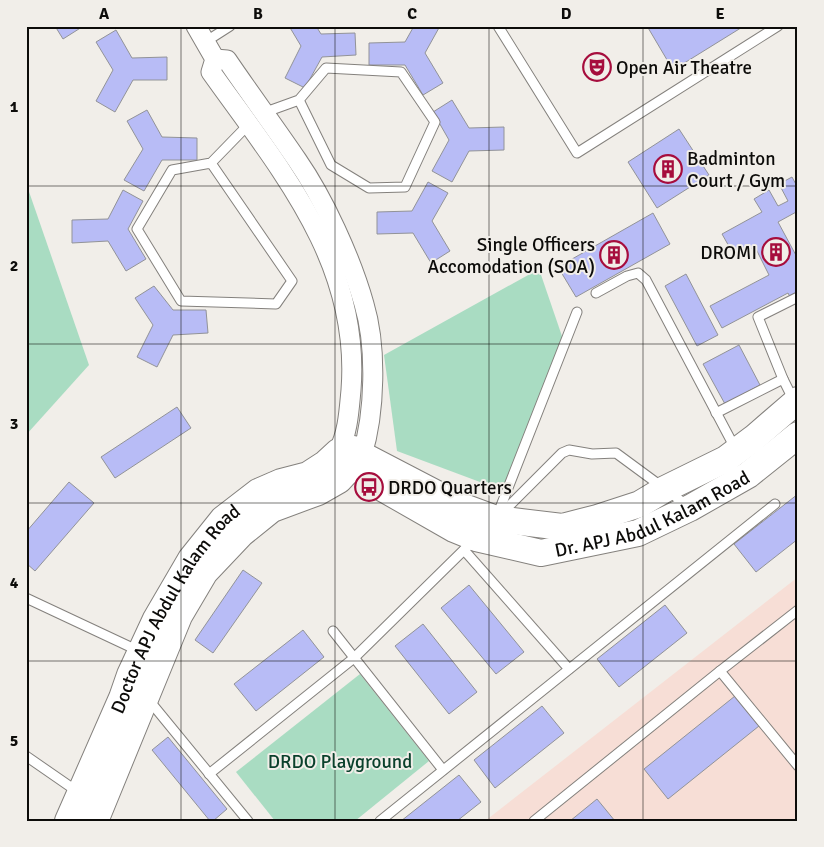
<svg xmlns="http://www.w3.org/2000/svg" width="824" height="847" font-family="Signika,sans-serif">
	<style>
		.industrial { fill: #f7ded6 }
		.green { fill: #a9dcc2 }
		.building { fill: #b8bcf6; stroke: #929398 }
		.lines { fill: none; stroke-linecap: round; stroke-linejoin: round }
		.lane-casing { stroke: #84817d; stroke-width: 11 }
		.street-casing { stroke: #84817d; stroke-width: 21 }
		.secondary-casing { stroke: #84817d; stroke-width: 28 }
		.lane { stroke: #fff; stroke-width: 9 }
		.street { stroke: #fff; stroke-width: 19 }
		.secondary { stroke: #fff; stroke-width: 26 }
		.grid { fill: none; stroke: #0d0c0a; stroke-width: 1; stroke-opacity: 0.55 }
		.labels { text-anchor: middle; stroke-width: 4; stroke-linejoin: round; paint-order: stroke }
		.poi-label { font-size: 19px; fill: #0d0c0a; stroke: #f1eee9; text-anchor: start }
		.street-label { font-size: 19px; fill: #0d0c0a; stroke: #f1eee9 }
		.park-label { font-size: 19px; fill: #0a412c; stroke: #f1eee9 }
		.neatline { fill: none; stroke: #0d0c0a; stroke-width: 2 }
		.grid-label { font-size: 16px; text-anchor: middle; font-weight: bold; fill: #0d0c0a }
	</style>
	<rect width="100%" height="100%" fill="#f1eee9"/>
	<polygon class="industrial" points="798,577 798,821 485,821"/>
	<g class="green">
		<polygon points="26,183 89,365 26,435"/>
		<polygon points="539,269 565,345 504,491 397,451 384,355"/>
		<polygon points="360,674 429,761 355,821 275,821 236,772"/>
	</g>
	<g class="building">
		<polygon points="55,26 82,26 82,27 63,39"/>
		<polygon points="289,26 316,26 321,34 355,33 356,55 322,57 305,88 285,78 301,46"/>
		<polygon points="414,26 440,26 425,53 443,83 423,95 405,65 369,65 369,43 405,42"/>
		<polygon points="647,26 744,26 673,70"/>
		<polygon points="116,30 132,58 167,57 167,80 133,80 115,112 96,101 113,70 96,42"/>
		<polygon points="452,100 469,128 504,127 504,150 469,151 452,182 432,171 449,140 433,112"/>
		<polygon points="147,110 162,137 197,138 197,160 162,160 144,191 124,180 143,149 127,121"/>
		<polygon points="679,129 709,175 657,208 628,162"/>
		<polygon points="792,177 798,188 798,211 778,222 798,259 798,295 791,299 788,293 722,328 710,306 769,275 755,247 735,257 722,234 762,212 754,199 769,190 778,206 788,201 779,184"/>
		<polygon points="428,182 448,193 432,221 450,251 431,263 413,233 377,234 377,212 412,211"/>
		<polygon points="123,190 143,201 128,229 146,259 126,271 108,241 72,243 72,220 108,219"/>
		<polygon points="653,213 670,244 576,297 558,267"/>
		<polygon points="686,274 718,335 697,346 665,286"/>
		<polygon points="154,286 173,310 206,310 208,333 173,335 157,367 137,357 153,325 135,298"/>
		<polygon points="739,345 760,385 725,404 703,364"/>
		<polygon points="177,407 191,428 115,478 101,457"/>
		<polygon points="69,482 94,503 35,571 26,563 26,532"/>
		<polygon points="798,494 798,539 756,572 734,544"/>
		<polygon points="243,570 262,583 213,653 195,640"/>
		<polygon points="469,585 524,652 496,674 441,608"/>
		<polygon points="665,605 687,633 619,687 597,659"/>
		<polygon points="423,624 477,692 449,714 395,646"/>
		<polygon points="303,630 324,657 256,711 234,684"/>
		<polygon points="735,696 759,726 668,799 644,769"/>
		<polygon points="542,706 564,733 495,788 474,760"/>
		<polygon points="168,737 227,809 213,821 210,821 152,750"/>
		<polygon points="459,775 481,802 457,821 401,821"/>
		<polygon points="597,799 615,821 570,821"/>
	</g>
	<g class="lines">
		<defs>
			<g id="lane">
				<polyline points="498,26 577,153 778,26"/>
				<polyline points="205,42 230,26"/>
				<polyline points="263,113 299,100 331,165 369,188 405,187 435,122 401,72 326,68 299,100"/>
				<polyline points="211,163 172,170 137,229 181,301 276,304 292,281 211,163 248,125"/>
				<polyline points="596,293 627,276 638,273 646,280 735,448"/>
				<polyline points="794,401 783,379 758,317 798,297"/>
				<polyline points="716,413 783,379"/>
				<polyline points="500,515 562,453 569,450 592,454 616,453 688,506"/>
				<polyline points="497,516 577,312"/>
				<polyline points="464,550 569,669"/>
				<polyline points="26,598 139,651"/>
				<polyline points="333,631 443,770"/>
				<polyline points="720,671 798,610"/>
				<polyline points="148,699 248,821"/>
				<polyline points="26,756 78,792"/>
				<polyline points="209,774 354,658 473,541"/>
				<polyline points="380,821 775,504"/>
				<polyline points="534,821 720,671 798,766"/>
			</g>
			<g id="street">
				<path d="M196,26L215,59L211,72C280,169 361,262 351,390C349,411 348,433 338,452"/>
				<path d="M215,59L227,60C250,94 274,126 297,160C324,199 351,258 364,304C377,347 375,413 362,455"/>
			</g>
			<g id="secondary">
				<polyline points="354,449 362,455 458,505 496,519 562,527 597,518 640,504 665,489 726,459 754,438 798,400"/>
				<path id="s1" d="M68,821L122,698L130,675L156,619L191,559L223,519L258,492L281,482L308,475L325,464L338,452L384,489L454,529L476,538L541,553L638,533L690,508L748,475L798,435"/>
				<polyline points="95,821 179,616 205,572 241,534 272,509 318,492 339,480 362,455"/>
			</g>
		</defs>
		<use href="#lane" class="lane-casing"/>
		<use href="#street" class="street-casing"/>
		<use href="#secondary" class="secondary-casing"/>
		<use href="#lane" class="lane"/>
		<use href="#street" class="street"/>
		<use href="#secondary" class="secondary"/>
	</g>
	<path class="grid" d="M181,26V821M335,26V821M489,26V821M643,26V821M26,186H798M26,344H798M26,503H798M26,661H798"/>
	<defs>
		<symbol id="theatre-ring" viewBox="-11 -11 22 22"><circle r="9.5" fill="#f1eee9" stroke="#a60d3d" stroke-width="1.5"/><path d="M-5-5.5Q0-4 5-5.5V0Q5 5 0 6Q-5 5-5 0ZM-3.3-2.5H-1v1.5H-3.3ZM1-2.5H3.3v1.5H1ZM-2.8 1Q0 5.5 2.8 1Z" fill="#a60d3d"/></symbol>
		<symbol id="building-ring" viewBox="-11 -11 22 22"><circle r="9.5" fill="#f1eee9" stroke="#a60d3d" stroke-width="1.5"/><path d="M-4-6H4V6H1V3H-1V6H-4ZM-2.5-4.3h1.7v1.8h-1.7ZM.8-4.3h1.7v1.8H.8ZM-2.5-1h1.7V.8h-1.7ZM.8-1h1.7V.8H.8Z" fill="#a60d3d"/></symbol>
		<symbol id="bus-ring" viewBox="-11 -11 22 22"><circle r="9.5" fill="#f1eee9" stroke="#a60d3d" stroke-width="1.5"/><path d="M-5-6H5V4H4V6H2V4H-2V6H-4V4H-5ZM-3.5-4V0h7V-4ZM-3.5 1.2v1.5H-2V1.2ZM2 1.2v1.5H3.5V1.2Z" fill="#a60d3d"/></symbol>
	</defs>
	<g fill-rule="evenodd">
		<use href="#theatre-ring" x="581" y="51" width="32" height="32"/>
		<use href="#building-ring" x="652" y="153" width="32" height="32"/>
		<use href="#building-ring" x="760" y="236" width="32" height="32"/>
		<use href="#building-ring" x="598" y="239" width="32" height="32"/>
		<use href="#bus-ring" x="353" y="471" width="32" height="32"/>
	</g>
	<g class="labels">
		<g class="poi-label">
			<text x="616" y="74">Open Air Theatre</text>
			<text x="687" y="165">Badminton<tspan x="687" dy="22">Court / Gym</tspan></text>
			<text x="595" y="251" text-anchor="end">Single Officers<tspan x="595" dy="22">Accomodation (SOA)</tspan></text>
			<text x="757" y="259" text-anchor="end">DROMI</text>
			<text x="388" y="494">DRDO Quarters</text>
		</g>
		<g class="street-label">
			<text dy="7" stroke="none"><textPath href="#s1" startOffset="825">Dr. APJ Abdul Kalam Road</textPath></text>
			<text dy="7" stroke="none"><textPath href="#s1" startOffset="239">Doctor APJ Abdul Kalam Road</textPath></text>
		</g>
		<g class="park-label">
			<text x="340" y="768">DRDO Playground</text>
		</g>
	</g>
	<rect width="824" height="847" fill="none" stroke="#f1eee9" stroke-width="55"/>
	<rect x="28" y="28" width="768" height="792" class="neatline"/>
	<g class="grid-label">
		<text x="104" y="19">A</text>
		<text x="258" y="19">B</text>
		<text x="412" y="19">C</text>
		<text x="566" y="19">D</text>
		<text x="720" y="19">E</text>
		<text x="14" y="112">1</text>
		<text x="14" y="271">2</text>
		<text x="14" y="429">3</text>
		<text x="14" y="588">4</text>
		<text x="14" y="746">5</text>
	</g>
</svg>
